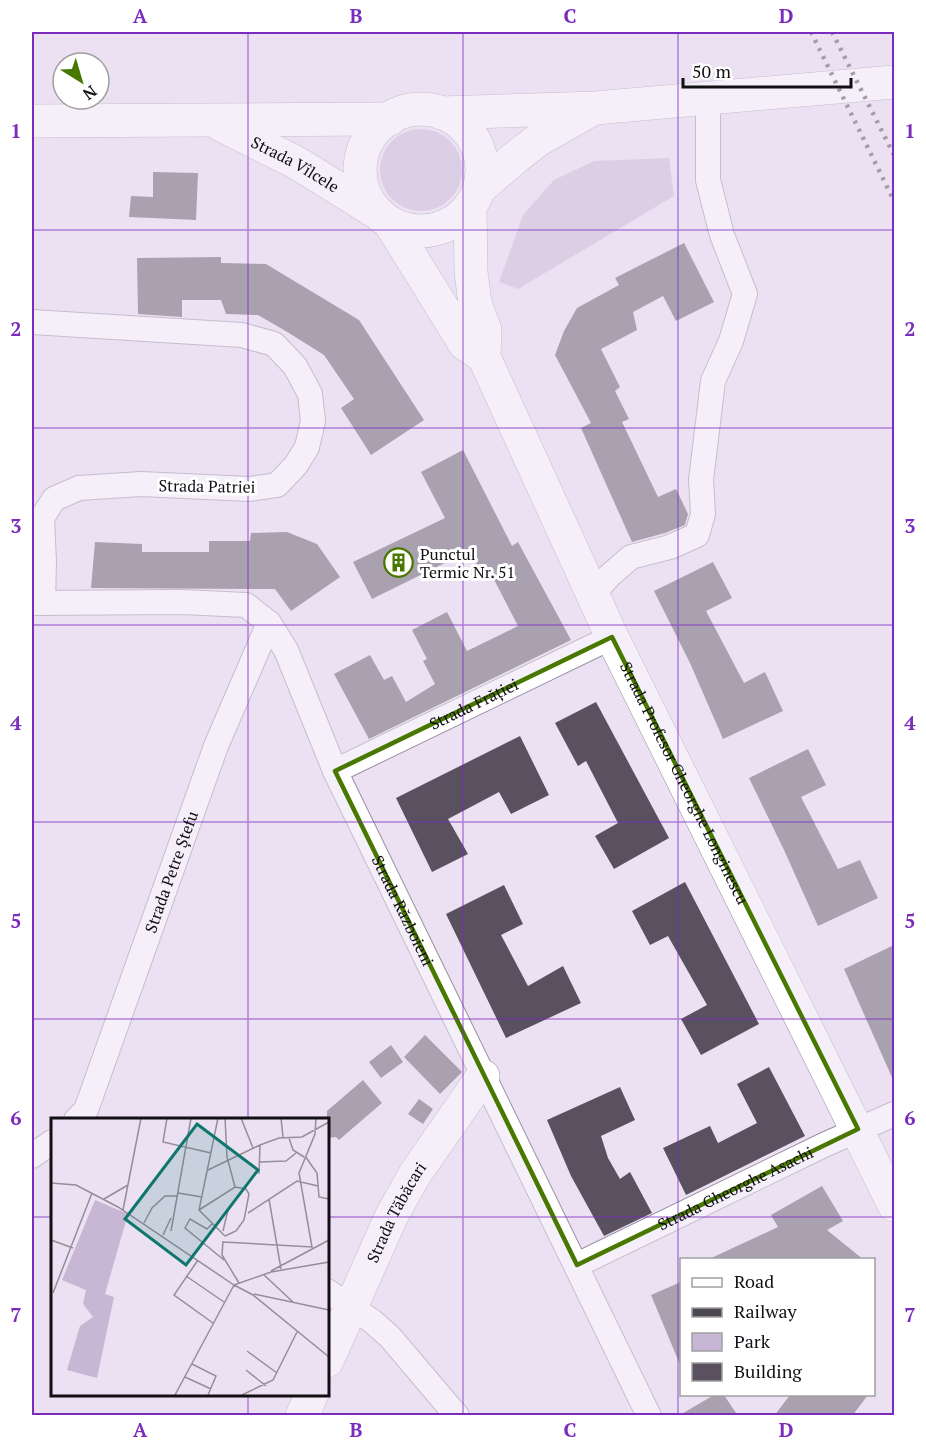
<svg xmlns="http://www.w3.org/2000/svg" width="926" height="1447" font-family="'PT Serif',serif">
	<style>
		.green { fill: #c8b6d5 }
		.building { fill: #59515f }
		.lines { fill: none; stroke-linecap: round; stroke-linejoin: round }
		.street-casing { stroke: #9990a0; stroke-width: 26 }
		.secondary-casing { stroke: #9990a0; stroke-width: 34 }
		.street { stroke: #fff; stroke-width: 24 }
		.secondary { stroke: #fff; stroke-width: 33 }
		.rail { stroke: #4c4750; stroke-width: 4.5; stroke-dasharray: 3 6; stroke-linecap: butt }
		.marked { fill: none; stroke: #487800; stroke-width: 4.5; stroke-linejoin: round }
		.grid { fill: none; stroke: #7b2cbf; stroke-width: 1.5; stroke-opacity: 0.55 }
		.labels { text-anchor: middle; stroke-width: 6; stroke-linejoin: round; paint-order: stroke }
		.street-label { font-size: 16px; fill: #120f15; stroke: #fff }
		.poi-label { font-size: 16px; fill: #120f15; stroke: #fff; text-anchor: start }
		.inset-road { fill: none; stroke: #948d9a; stroke-width: 1.5 }
		.view { fill: #0f766e; fill-opacity: 0.15; stroke: #0f766e; stroke-width: 3 }
		.inset-edge { fill: none; stroke: #120f15; stroke-width: 3 }
		.neatline { fill: none; stroke: #7b2cbf; stroke-width: 2 }
		.grid-label { font-size: 20px; text-anchor: middle; font-weight: bold; fill: #7b2cbf }
	</style>
	<rect width="100%" height="100%" fill="#ebe1f2"/>
	<g class="green">
		<circle cx="421" cy="170" r="41"/>
		<polygon points="669,158 674,196 518,289 499,282 523,215 554,180 594,161"/>
	</g>
	<g class="building">
		<polygon points="153,172 198,173 196,220 129,217 131,196 153,197"/>
		<polygon points="684,243 714,302 676,321 663,296 633,312 637,330 601,349 620,387 615,391 629,419 622,422 658,497 676,489 688,514 685,525 665,533 632,542 581,428 591,423 555,355 564,331 577,308 619,285 615,278"/>
		<polygon points="221,257 221,263 266,264 359,320 424,420 371,455 341,408 354,399 324,355 289,333 258,315 226,314 221,300 182,300 182,317 138,314 137,258"/>
		<polygon points="463,450 512,546 518,542 571,640 369,739 334,674 370,655 384,680 392,676 406,702 435,684 423,661 427,659 412,630 447,612 467,651 518,626 488,568 480,572 469,551 372,599 353,562 445,518 421,472"/>
		<polygon points="287,532 317,544 340,577 291,611 275,589 91,588 95,542 142,544 142,552 209,552 209,541 250,541 251,533"/>
		<polygon points="713,562 732,598 706,611 744,683 765,672 783,711 723,739 690,663 654,591"/>
		<polygon points="596,702 669,838 614,869 595,836 618,823 586,761 578,766 555,723"/>
		<polygon points="520,736 549,795 511,814 499,792 448,819 468,854 432,872 396,798"/>
		<polygon points="808,749 826,785 801,797 838,869 860,860 878,898 818,926 784,850 749,778"/>
		<polygon points="685,882 759,1024 701,1055 681,1019 707,1005 668,936 650,945 632,911"/>
		<polygon points="504,885 523,924 501,935 528,986 563,966 581,1003 506,1038 446,914"/>
		<polygon points="894,945 894,1082 844,969"/>
		<polygon points="425,1035 462,1072 440,1094 404,1057"/>
		<polygon points="391,1045 403,1062 381,1078 369,1062"/>
		<polygon points="769,1067 805,1136 686,1195 663,1148 710,1126 718,1143 757,1123 737,1084"/>
		<polygon points="363,1080 382,1103 339,1140 336,1137 327,1138 327,1111"/>
		<polygon points="620,1087 635,1120 601,1136 608,1158 620,1179 630,1172 652,1213 604,1236 571,1176 547,1120"/>
		<polygon points="419,1099 433,1109 423,1124 408,1114"/>
		<polygon points="822,1186 843,1221 827,1230 864,1260 707,1260 778,1227 771,1215"/>
		<polygon points="681,1282 681,1367 651,1295"/>
		<polygon points="714,1395 724,1395 738,1416 678,1416"/>
		<polygon points="790,1395 868,1395 852,1416 774,1416"/>
	</g>
	<g class="lines">
		<defs>
			<g id="street">
				<polyline points="32,322 242,335 274,344 295,366 310,394 313,421 307,447 296,465 277,485 250,489 141,484 79,488 54,499 42,518 44,561 43,603"/>
				<polyline points="593,594 609,576 631,557 670,547 697,535 703,514 701,480 713,381 731,341 745,294 722,235 708,180 708,98"/>
				<path id="s1" d="M32,603L182,602L246,605L269,623L286,650L335,771L649,1416"/>
				<path id="s2" d="M335,771L612,637"/>
				<path id="s3" d="M76,1120L86,1110L216,746L269,623"/>
				<polyline points="32,1156 52,1142"/>
				<path id="s4" d="M577,1265L824,1145L894,1114"/>
				<polyline points="327,1291 372,1321 390,1337 457,1416"/>
			</g>
			<g id="secondary">
				<circle cx="421" cy="170" r="61"/>
				<polyline points="441,113 595,108 894,82"/>
				<polyline points="32,121 390,119"/>
				<path id="s5" d="M221,125L297,163L376,212"/>
				<polyline points="479,189 516,157 538,140 591,110"/>
				<path id="s6" d="M470,206L471,272L475,303L485,330L484,357L612,637L894,1205"/>
				<polyline points="390,223 465,344 484,357"/>
				<path id="s7" d="M327,1361L392,1215L415,1174L483,1076"/>
				<polyline points="302,1416 312,1394"/>
			</g>
		</defs>
		<use href="#street" class="street-casing"/>
		<use href="#secondary" class="secondary-casing"/>
		<use href="#street" class="street"/>
		<use href="#secondary" class="secondary"/>
		<g class="rail">
			<polyline points="811,32 894,201"/>
			<polyline points="832,32 894,155"/>
		</g>
	</g>
	<path d="M0 0H926V1447H0ZM612,637L858,1129L577,1265L335,771Z" fill="#ebe1f2" fill-opacity=".55" fill-rule="evenodd"/>
	<path class="marked" d="M612,637L858,1129L577,1265L335,771Z"/>
	<path class="grid" d="M248,32V1120M463,32V1416M678,32V1416M32,230H894M32,428H894M32,625H894M32,822H894M32,1019H894M32,1217H52M327,1217H894M248,1394V1416"/>
	<defs>
		<symbol id="building-ring" viewBox="-11 -11 22 22"><circle r="9.5" fill="#fff" stroke="#487800" stroke-width="1.5"/><path d="M-4-6H4V6H1V3H-1V6H-4ZM-2.5-4.3h1.7v1.8h-1.7ZM.8-4.3h1.7v1.8H.8ZM-2.5-1h1.7V.8h-1.7ZM.8-1h1.7V.8H.8Z" fill="#487800"/></symbol>
	</defs>
	<g fill-rule="evenodd">
		<use href="#building-ring" x="382" y="546" width="33" height="33"/>
	</g>
	<g class="labels">
		<g class="street-label">
			<text dy="6" stroke="none"><textPath href="#s5" startOffset="84">Strada Vîlcele</textPath></text>
			<text transform="translate(207 486) rotate(1)" y="6">Strada Patriei</text>
			<text dy="6" stroke="none"><textPath href="#s2" startOffset="154">Strada Frăției</textPath></text>
			<text dy="6" stroke="none"><textPath href="#s6" startOffset="624">Strada Profesor Gheorghe Longinescu</textPath></text>
			<text dy="6" stroke="none"><textPath href="#s3" startOffset="267">Strada Petre Ștefu</textPath></text>
			<text dy="6" stroke="none"><textPath href="#s1" startOffset="561">Strada Războieni</textPath></text>
			<text dy="6" stroke="none"><textPath href="#s4" startOffset="176">Strada Gheorghe Asachi</textPath></text>
			<text dy="6" stroke="none"><textPath href="#s7" startOffset="164">Strada Tăbăcari</textPath></text>
		</g>
		<g class="poi-label">
			<text x="420" y="560">Punctul<tspan x="420" dy="18">Termic Nr. 51</tspan></text>
		</g>
	</g>
	<g transform="translate(51 1118)">
		<rect width="278" height="278" fill="#ebe1f2"/>
		<path d="M44,82L77,96L54,176L63,179L46,260L16,252L29,208L42,199L32,186L35,172L11,162Z" fill="#c8b6d5"/>
		<path class="inset-road" d="M116,0L112,24L160,35M167,0L148,92L174,118M174,0L176,39L184,69M190,0L202,30M230,0L232,19M238,20L242,32L253,39M254,38L266,55L268,79L278,81M208,44L235,43L245,35M157,52L209,27L228,20L251,19L278,4M208,56L209,27M0,65L25,67L67,89L183,167L220,154L278,144M127,75L151,79M53,81L77,67M218,81L230,151M72,92L90,0M148,92L184,69L195,71L198,76L193,102L185,113L174,118M197,95L246,63L267,68M93,105L101,90L114,78H126M162,105L156,111L139,101L134,110L173,142M120,113L140,0M172,113L177,92M112,117L120,100M0,122L22,130M172,123L171,137L188,165M172,124L261,129L248,55L264,16L265,0M147,142L123,177L162,205M220,153L278,122M213,157L242,184M135,158L173,184M183,167L202,177L278,239M2,175L41,75M203,176L278,192M196,233L226,255M141,246L165,258L157,277M195,252L215,268M134,259L160,271M124,277L183,167M191,277L222,262L246,214"/>
		<path class="view" d="M146,6L207,52L135,147L74,101Z"/>
		<rect width="278" height="278" class="inset-edge"/>
	</g>
	<rect width="926" height="1447" fill="none" stroke="#ffffff" stroke-width="66"/>
	<rect x="680" y="1258" width="195" height="138" fill="#ffffff" stroke="#a09fa1" stroke-width="1.5"/>
	<rect x="692" y="1278" width="30" height="9" fill="#ffffff" stroke="#a09fa1" stroke-width="1.5"/>
	<text x="734" y="1288" font-size="18" fill="#120f15">Road</text>
	<rect x="692" y="1308" width="30" height="9" fill="#4c4750" stroke="#a09fa1" stroke-width="1.5"/>
	<text x="734" y="1318" font-size="18" fill="#120f15">Railway</text>
	<rect x="692" y="1333" width="30" height="18" fill="#c8b6d5" stroke="#a09fa1" stroke-width="1.5"/>
	<text x="734" y="1348" font-size="18" fill="#120f15">Park</text>
	<rect x="692" y="1363" width="30" height="18" fill="#59515f" stroke="#a09fa1" stroke-width="1.5"/>
	<text x="734" y="1378" font-size="18" fill="#120f15">Building</text>
	<g transform="translate(81 81) rotate(143)"><circle r="28" fill="#ffffff" stroke="#a09fa1" stroke-width="1.5"/>
	<path d="M0-4.5L10 22L0 15L-10 22Z" fill="#487800"/>
	<text y="-9" font-size="16" font-weight="bold" text-anchor="middle" fill="#120f15">N</text>
	</g>
	<path d="M683 78v9h168v-9" fill="none" stroke="#120f15" stroke-width="3"/>
	<text x="692" y="78" font-size="18" fill="#120f15" stroke="#ffffff" stroke-width="4.5" paint-order="stroke">50 m</text>
	<rect x="33" y="33" width="860" height="1381" class="neatline"/>
	<g class="grid-label">
		<text x="140" y="23">A</text>
		<text x="356" y="23">B</text>
		<text x="570" y="23">C</text>
		<text x="786" y="23">D</text>
		<text x="16" y="138">1</text>
		<text x="910" y="138">1</text>
		<text x="16" y="336">2</text>
		<text x="910" y="336">2</text>
		<text x="16" y="533">3</text>
		<text x="910" y="533">3</text>
		<text x="16" y="730">4</text>
		<text x="910" y="730">4</text>
		<text x="16" y="928">5</text>
		<text x="910" y="928">5</text>
		<text x="16" y="1125">6</text>
		<text x="910" y="1125">6</text>
		<text x="16" y="1322">7</text>
		<text x="910" y="1322">7</text>
		<text x="140" y="1437">A</text>
		<text x="356" y="1437">B</text>
		<text x="570" y="1437">C</text>
		<text x="786" y="1437">D</text>
	</g>
</svg>
